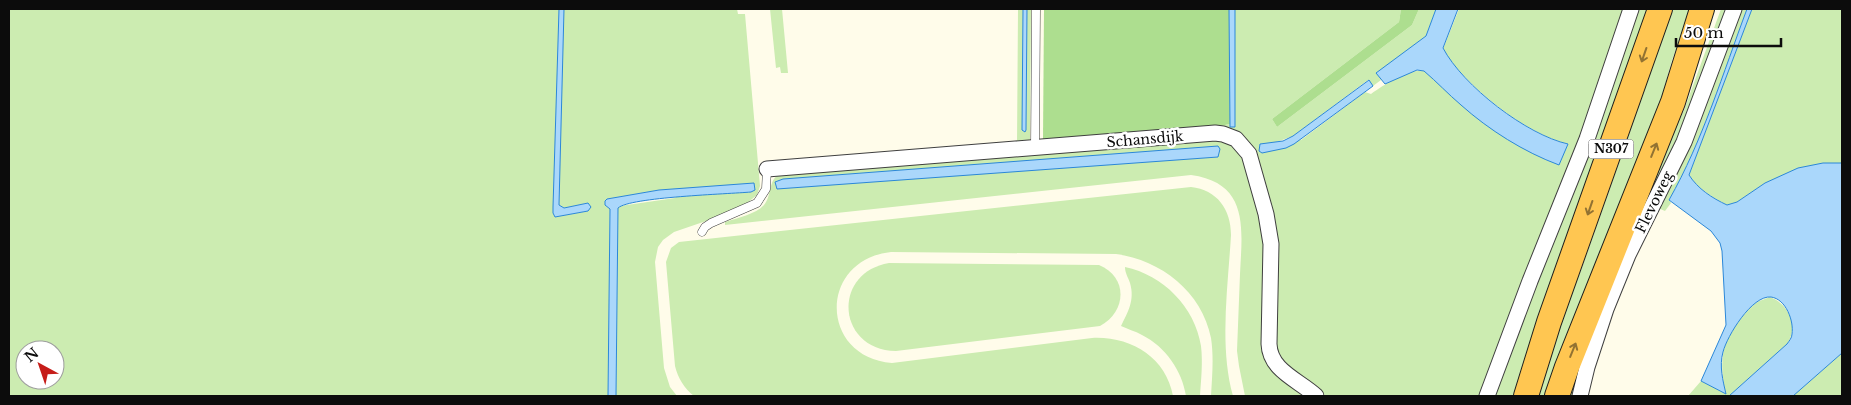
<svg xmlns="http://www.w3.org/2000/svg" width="1851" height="405" font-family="'Libre Baskerville',serif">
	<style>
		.green { fill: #ccecb1; fill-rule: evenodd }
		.forest { fill: #adde8f }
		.water { fill: #aad7fb; stroke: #2b87d8 }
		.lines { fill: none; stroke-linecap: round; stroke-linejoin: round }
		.service-casing { stroke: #3f3f3f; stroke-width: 9 }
		.minor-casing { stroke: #3f3f3f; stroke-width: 17 }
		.trunk-casing { stroke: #1d1d1d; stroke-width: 26 }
		.service { stroke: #fff; stroke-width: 8 }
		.minor { stroke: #fff; stroke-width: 15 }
		.trunk { stroke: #ffc651; stroke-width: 24 }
		.oneway { stroke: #927232 }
		.labels { text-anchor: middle; stroke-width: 5; stroke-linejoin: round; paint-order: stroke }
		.shield { fill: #fff; stroke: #555; stroke-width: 1 }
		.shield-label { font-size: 12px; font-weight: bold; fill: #0c0c0c }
		.street-label { font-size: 14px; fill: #0c0c0c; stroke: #fff }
	</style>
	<rect width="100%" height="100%" fill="#fffcea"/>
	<g class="green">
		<path d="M9,9H559L553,207V213L555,217L588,211V203L564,208L559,205L564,9H737L738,14H745L760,186L757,195L747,203L709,220L674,232L663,240L658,247L655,262L664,368L670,387L677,396H616L618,208L620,206L675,198L677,189L659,190L608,199L605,201V205L610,209L608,396H9ZM25,350H55V380H25Z"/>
		<polygon points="770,9 782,9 788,73 781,73 780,67 776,68"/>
		<polygon points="1018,9 1023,9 1022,130 1026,130 1027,9 1031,9 1030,139 1028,142 1017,143"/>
		<path d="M1235,9H1401L1399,22L1272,119L1277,127L1412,25L1419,9H1436L1426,36L1377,73L1381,80L1373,86L1368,80L1293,136L1274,143L1301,140L1365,92L1371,94C1386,84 1406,69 1425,71C1446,89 1464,109 1487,125C1506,139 1528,149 1548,161L1568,144C1527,135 1464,85 1443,49L1459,9H1625L1585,127L1481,396H1326L1284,364L1278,357L1255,151C1244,133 1234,132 1215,127L1230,124V127H1235Z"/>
		<polygon points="1637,9 1654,9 1520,396 1493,396"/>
		<polygon points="1673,9 1691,9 1672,60 1657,114 1551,396 1532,396 1551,337 1580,273"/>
		<polygon points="1721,9 1728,9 1689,114 1576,396 1562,396 1628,230 1684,110"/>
		<path d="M1740,9H1747C1723,73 1703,140 1669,200L1671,203L1665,211L1658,208Z"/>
		<path d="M1752,9H1842V163H1823L1765,183L1737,202L1727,205C1712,197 1698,189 1689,175Z"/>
		<path d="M1214,139L1227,141L1241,152L1262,225L1264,244L1262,344C1263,371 1287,382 1307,396H1245L1239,366L1237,351C1238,325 1239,300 1240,274C1242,230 1250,183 1191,175L725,225V222C737,218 756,214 764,205C772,196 768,179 780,174Z"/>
		<path d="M1191,187C1217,190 1231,209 1231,235C1228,287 1219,346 1233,396H1211C1212,377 1214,358 1211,338C1202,292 1161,260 1116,254L891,252C818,260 819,357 892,363L1092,338C1130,336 1166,357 1173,396H694C684,388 678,378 675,366L666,262L671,248L679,242Z"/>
		<path d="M889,263L1099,265C1128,277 1127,311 1100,326L896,351C837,350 831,273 889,263Z"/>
		<path d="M1125,267C1163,275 1195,307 1201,346C1203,363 1201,380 1200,396H1186C1182,371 1166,347 1142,335C1135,331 1127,329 1121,326C1128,312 1135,300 1130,283C1128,277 1125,273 1125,267Z"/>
		<path d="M1770,297C1789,304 1799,327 1787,344L1729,396H1688L1701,381L1726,394C1723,381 1721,368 1723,355C1725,338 1743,313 1756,303C1760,300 1766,299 1770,297Z"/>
		<polygon points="1842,353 1842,396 1793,396"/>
	</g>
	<g class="forest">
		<polygon points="1044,9 1229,9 1230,124 1215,127 1043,140"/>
		<polygon points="1401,9 1419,9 1412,25 1277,127 1272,119 1399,22"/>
	</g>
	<g class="water">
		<polygon points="559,9 564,9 559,205 564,208 588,203 591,207 588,211 555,217 553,213 553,207"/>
		<polygon points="1023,9 1027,9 1026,130 1025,132 1022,130"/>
		<polygon points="1229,9 1235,9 1235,127 1230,127"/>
		<path d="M1436,9H1458L1443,48C1463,86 1527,135 1568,144L1559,165C1524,152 1489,130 1461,105C1448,94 1437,82 1424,71L1417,70L1385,84L1376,73L1426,36Z"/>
		<path d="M1747,9H1752L1689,175C1698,189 1712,198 1727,205L1737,202L1765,183L1798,168L1823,163H1842V353L1793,396H1729L1787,344C1789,341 1792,338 1792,334C1794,321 1786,299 1771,297C1752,295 1727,336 1723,352C1719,366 1723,381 1726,394L1701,381L1726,325L1722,251L1720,243L1711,231L1669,200C1703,140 1723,73 1747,9Z"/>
		<polygon points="1369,80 1373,86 1294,144 1286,148 1262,153 1259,151 1260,144 1283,141 1293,136"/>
		<polygon points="1218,146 1220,149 1218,157 777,189 775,182 783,179"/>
		<path d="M754,183L755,190L751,192C729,194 630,197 618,208L616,396H608L610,209L605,205V201L607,199L659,190Z"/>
	</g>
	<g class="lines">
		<defs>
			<g id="service">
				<polyline points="1035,147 1036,9"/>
				<polyline points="702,232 705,227 711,223 757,203 766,189 767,169"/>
			</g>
			<g id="minor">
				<path d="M767,169L1215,133L1223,134L1236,139L1249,154L1266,214L1271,244L1269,344C1270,371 1299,380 1316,396"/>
				<polyline points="1487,396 1530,281 1587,139 1631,9"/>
				<polyline points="1580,396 1587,367 1606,309 1628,255 1684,142 1734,9"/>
			</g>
			<g id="trunk">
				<polyline points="1526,396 1549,322 1660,9"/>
				<polyline points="1557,396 1567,367 1673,102 1702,9"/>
			</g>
		</defs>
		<use href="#service" class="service-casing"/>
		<use href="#minor" class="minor-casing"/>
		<use href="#trunk" class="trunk-casing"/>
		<use href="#service" class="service"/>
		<use href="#minor" class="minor"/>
		<use href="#trunk" class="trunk"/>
	</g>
	<defs><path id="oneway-shaft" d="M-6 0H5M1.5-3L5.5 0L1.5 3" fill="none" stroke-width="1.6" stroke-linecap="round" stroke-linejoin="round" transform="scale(1.25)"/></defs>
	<g class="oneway">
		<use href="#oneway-shaft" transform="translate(1644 55) rotate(109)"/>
		<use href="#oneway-shaft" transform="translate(1654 150) rotate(-68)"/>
		<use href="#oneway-shaft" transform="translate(1590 208) rotate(109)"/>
		<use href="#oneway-shaft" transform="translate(1573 350) rotate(-68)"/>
	</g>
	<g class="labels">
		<rect class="shield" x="1588.5" y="139.5" width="45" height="19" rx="4"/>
		<g class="shield-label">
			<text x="1611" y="153">N307</text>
		</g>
		<g class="street-label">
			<text transform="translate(1145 139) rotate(-5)" y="5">Schansdijk</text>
			<text transform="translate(1654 202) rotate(-64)" y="5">Flevoweg</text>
		</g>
	</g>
	<rect width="1851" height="405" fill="none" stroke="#0c0c0c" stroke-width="20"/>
	<g transform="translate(40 365) rotate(320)"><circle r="24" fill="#ffffff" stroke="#9e9e9e"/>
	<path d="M0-4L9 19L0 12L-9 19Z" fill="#c61d19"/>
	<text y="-8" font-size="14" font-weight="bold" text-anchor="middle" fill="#0c0c0c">N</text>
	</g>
	<path d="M1676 38v8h105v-8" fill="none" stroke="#0c0c0c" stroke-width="2.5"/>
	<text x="1684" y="38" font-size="15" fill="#0c0c0c" stroke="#ffffff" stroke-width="4" paint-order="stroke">50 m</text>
</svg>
